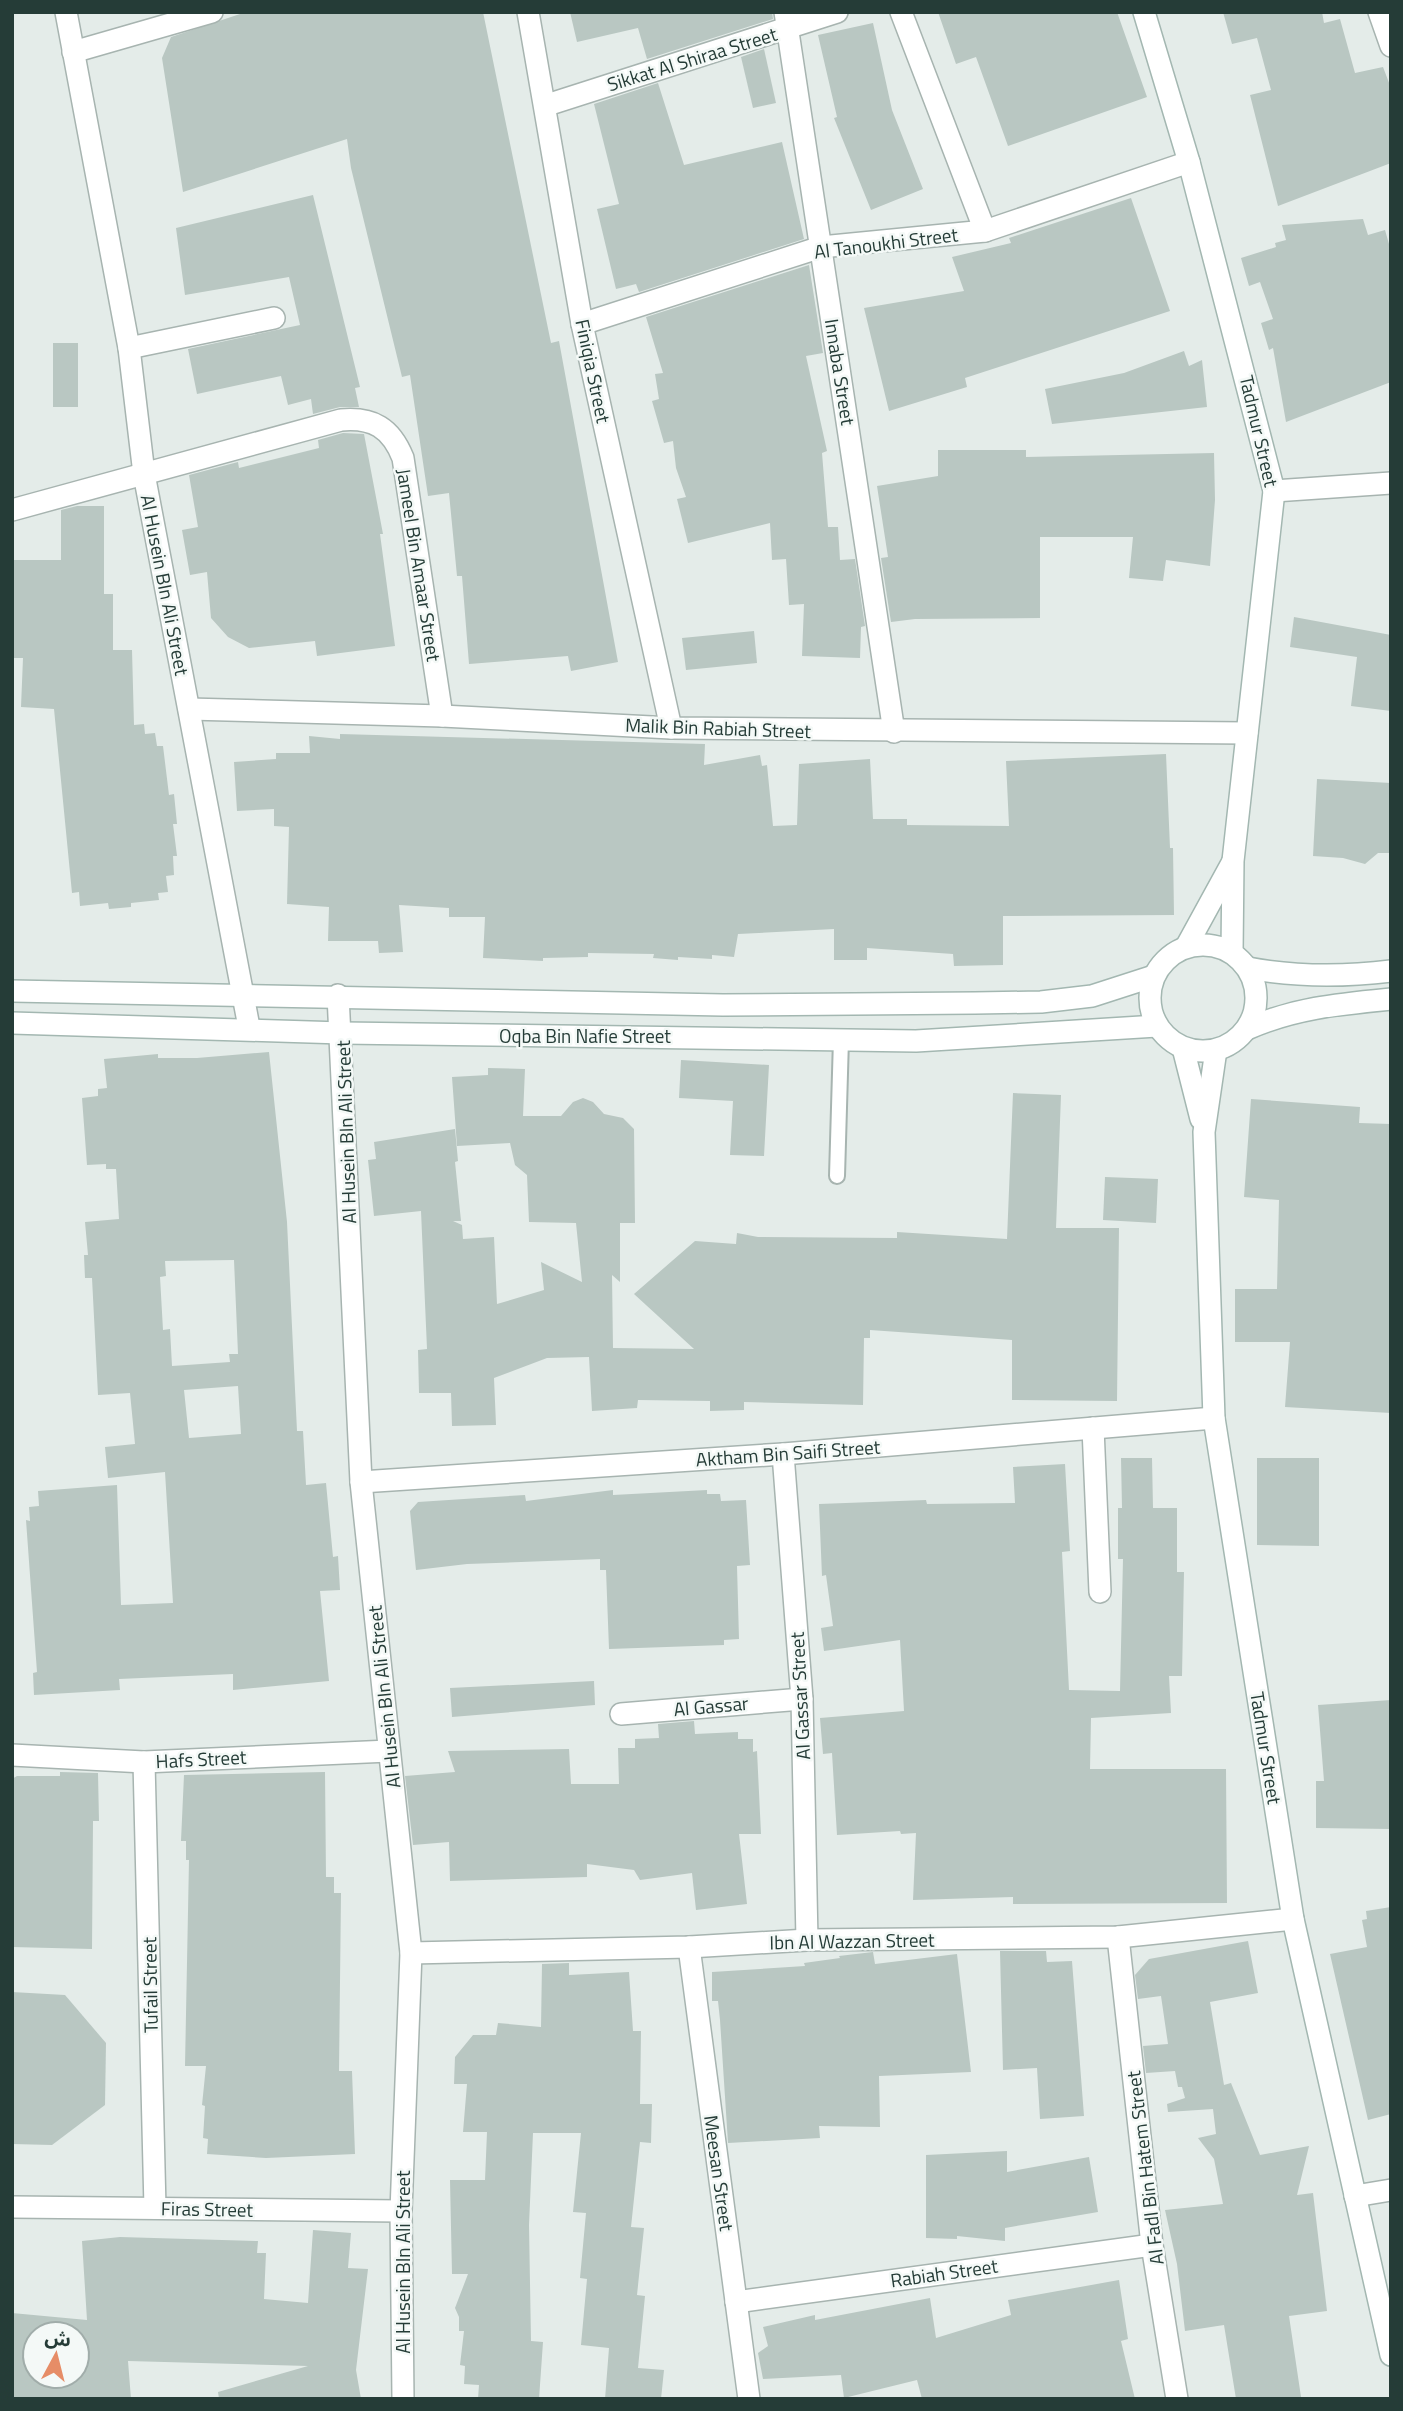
<svg xmlns="http://www.w3.org/2000/svg" width="1403" height="2411" font-family="'Titillium Web','Noto Sans Arabic',sans-serif">
	<style>
		.building { fill: #b9c7c2; fill-rule: evenodd }
		.lines { fill: none; stroke-linecap: round; stroke-linejoin: round }
		.lane-casing { stroke: #a7b4b0; stroke-width: 18 }
		.street-casing { stroke: #a7b4b0; stroke-width: 24 }
		.secondary-casing { stroke: #a3b7b1; stroke-width: 24 }
		.lane { stroke: #fff; stroke-width: 14 }
		.street { stroke: #fff; stroke-width: 21 }
		.secondary { stroke: #fff; stroke-width: 21 }
		.labels { text-anchor: middle; stroke-width: 5; stroke-linejoin: round; paint-order: stroke }
		.street-label { font-size: 19px; fill: #253c37; stroke: #f4f9f7 }
	</style>
	<rect width="100%" height="100%" fill="#e4ece9"/>
	<g class="building">
		<polygon points="246,12 483,12 551,343 559,341 618,662 571,671 568,656 469,664 462,576 457,576 449,493 428,496 410,375 402,377 351,168 347,139 183,192 162,58 171,37"/>
		<polygon points="570,12 772,12 773,19 647,59 638,28 577,42"/>
		<polygon points="938,12 1117,12 1147,97 1008,146 976,57 956,64"/>
		<polygon points="1223,12 1322,12 1324,23 1340,19 1355,73 1383,67 1391,88 1391,163 1278,206 1250,95 1271,90 1257,38 1232,44"/>
		<polygon points="873,23 892,110 923,189 871,210 834,118 837,117 818,35"/>
		<polygon points="764,49 776,103 753,108 741,57"/>
		<polygon points="658,83 684,165 782,142 804,239 639,292 636,284 616,289 597,209 619,204 594,104"/>
		<polygon points="313,195 360,387 355,388 359,407 340,407 313,414 311,399 288,405 281,376 197,394 188,349 300,325 289,277 185,295 176,228"/>
		<polygon points="1131,198 1170,311 965,378 967,387 889,411 864,308 964,291 952,257 1011,243 1009,238"/>
		<polygon points="1363,219 1368,235 1385,230 1391,251 1391,382 1286,422 1273,348 1269,350 1261,323 1273,319 1260,282 1249,286 1241,258 1276,247 1275,243 1286,240 1282,225"/>
		<polygon points="809,265 823,353 806,356 827,451 822,453 828,527 838,527 840,560 855,559 865,626 861,627 860,658 802,656 804,604 789,605 786,559 772,560 770,523 688,543 677,499 686,497 676,468 673,441 664,443 652,401 659,399 655,374 663,373 646,317"/>
		<rect x="53" y="343" width="25" height="64"/>
		<polygon points="1184,351 1189,366 1202,360 1207,407 1052,424 1045,389 1124,373"/>
		<polygon points="343,433 364,434 383,534 380,534 395,646 317,656 315,641 249,648 228,637 211,618 207,572 190,575 182,530 198,527 189,475 238,462 239,468 319,448 318,440"/>
		<polygon points="938,450 1026,450 1026,457 1214,453 1215,500 1210,566 1166,560 1163,581 1129,578 1133,537 1040,537 1040,618 915,619 891,622 881,558 888,557 877,486 938,476"/>
		<polygon points="77,506 104,506 104,594 113,594 113,650 132,650 134,725 144,724 145,734 155,733 157,746 163,746 169,795 174,794 177,824 173,824 177,856 173,856 174,875 166,876 168,892 158,893 159,900 131,903 131,907 109,909 108,903 80,906 79,892 72,893 54,709 21,707 23,658 12,658 12,560 61,560 61,510"/>
		<polygon points="1294,617 1391,635 1391,711 1351,706 1357,657 1290,647"/>
		<polygon points="754,631 757,663 686,670 682,638"/>
		<polygon points="340,734 705,744 704,765 760,755 762,766 767,765 773,826 797,825 799,764 870,759 873,819 907,819 907,825 1009,826 1006,761 1166,754 1170,848 1173,848 1174,915 1003,916 1003,965 954,966 953,954 867,948 867,960 834,960 834,929 738,934 734,957 712,955 712,959 678,957 678,960 653,958 654,954 588,953 588,957 543,958 543,961 483,958 485,917 449,917 449,908 399,905 403,952 379,953 378,941 328,941 329,907 287,904 289,827 274,826 274,809 237,811 234,762 276,759 276,753 310,753 309,736 340,739"/>
		<polygon points="1317,779 1391,783 1391,853 1378,853 1365,864 1343,858 1313,856"/>
		<path d="M269,1052L287,1222L297,1431H303L306,1485L326,1483L333,1557L338,1556L340,1590L320,1591L329,1681L233,1690V1674L119,1679L120,1690L34,1695L33,1673L37,1672L26,1520L30,1521L29,1507L39,1506L38,1491L117,1485L121,1605L173,1603L165,1472L108,1478L105,1447L135,1444L130,1393L98,1395L92,1278H85L84,1255H88L85,1222L119,1219L116,1169H106V1164L87,1165L82,1098L98,1096V1089L107,1088L104,1059L158,1054V1058H197ZM234,1260L238,1354H229L230,1362L172,1366L170,1329L163,1330L160,1277L166,1276L165,1261ZM238,1386L241,1434L189,1438L184,1390Z"/>
		<polygon points="681,1060 769,1065 764,1156 730,1155 733,1101 679,1098"/>
		<polygon points="488,1068 525,1069 523,1116 561,1116 573,1102 583,1098 593,1102 604,1114 623,1118 634,1129 635,1223 620,1223 620,1282 612,1275 613,1348 694,1349 634,1294 695,1241 736,1244 737,1233 758,1237 897,1238 897,1232 1007,1239 1013,1093 1061,1095 1056,1228 1119,1228 1117,1401 1012,1400 1012,1340 870,1330 870,1338 864,1338 863,1405 744,1402 744,1410 710,1411 710,1401 638,1400 637,1408 592,1411 589,1357 547,1358 494,1378 496,1425 452,1426 451,1393 419,1393 418,1350 427,1349 421,1211 374,1216 368,1160 376,1159 374,1142 455,1129 458,1161 455,1162 461,1221 453,1221 462,1225 463,1239 494,1237 497,1304 544,1290 541,1262 582,1282 576,1223 529,1222 527,1175 515,1165 510,1143 457,1146 452,1077 488,1075"/>
		<polygon points="1251,1099 1360,1107 1359,1123 1391,1124 1391,1413 1285,1407 1290,1342 1235,1342 1235,1289 1277,1289 1279,1200 1244,1197"/>
		<polygon points="1105,1177 1158,1179 1156,1223 1103,1220"/>
		<polygon points="1121,1458 1152,1458 1153,1508 1177,1508 1177,1572 1184,1572 1182,1676 1169,1676 1171,1713 1091,1718 1090,1769 1226,1769 1227,1903 1013,1904 1013,1897 913,1900 916,1833 901,1834 900,1831 837,1835 832,1753 823,1754 820,1718 904,1711 900,1640 824,1651 821,1628 833,1626 826,1575 822,1576 819,1504 926,1500 927,1504 1015,1503 1013,1467 1065,1464 1070,1551 1062,1552 1069,1690 1120,1691 1123,1559 1118,1559 1118,1508 1122,1508"/>
		<polygon points="1257,1458 1319,1458 1319,1546 1257,1545"/>
		<polygon points="613,1490 613,1495 707,1490 707,1494 720,1494 721,1501 746,1500 750,1565 737,1566 739,1639 724,1640 724,1645 609,1649 606,1570 600,1570 600,1559 467,1564 416,1570 410,1511 418,1502 525,1495 526,1501"/>
		<polygon points="594,1681 595,1705 452,1717 450,1688"/>
		<polygon points="1391,1700 1391,1829 1316,1828 1316,1781 1324,1781 1318,1705"/>
		<polygon points="694,1721 695,1734 738,1732 738,1739 753,1739 753,1752 757,1751 761,1834 739,1834 747,1904 696,1910 692,1873 640,1880 634,1870 587,1864 587,1877 450,1881 449,1842 413,1845 405,1776 455,1772 448,1751 569,1749 571,1784 619,1784 618,1748 635,1748 635,1739 659,1738 658,1724"/>
		<polygon points="60,1772 98,1773 99,1821 93,1821 92,1949 12,1947 12,1779 17,1776 60,1776"/>
		<polygon points="325,1772 326,1877 334,1877 334,1893 341,1893 339,2071 352,2071 355,2154 266,2158 207,2154 208,2139 203,2138 205,2106 202,2105 206,2066 185,2066 189,1860 186,1860 186,1841 181,1841 184,1775"/>
		<polygon points="1391,1907 1391,2114 1368,2120 1330,1954 1367,1947 1362,1920 1367,1919 1366,1911"/>
		<polygon points="1248,1941 1258,1993 1210,2002 1224,2085 1231,2083 1260,2155 1309,2146 1297,2195 1313,2193 1327,2311 1289,2316 1301,2397 1288,2399 1236,2399 1224,2325 1185,2331 1177,2264 1165,2210 1223,2204 1214,2159 1198,2138 1216,2134 1213,2109 1168,2112 1167,2104 1185,2098 1182,2087 1178,2087 1175,2071 1146,2073 1143,2046 1168,2044 1161,1996 1138,1999 1135,1975 1149,1959"/>
		<polygon points="1000,1951 1046,1951 1047,1962 1072,1961 1084,2116 1040,2119 1037,2068 1003,2070"/>
		<polygon points="873,1952 875,1964 957,1954 971,2072 879,2076 880,2127 819,2126 820,2138 728,2143 720,2020 718,2001 712,2001 712,1972 805,1966 804,1963 840,1958 839,1956"/>
		<polygon points="569,1963 569,1975 629,1972 633,2031 641,2031 640,2104 652,2104 651,2143 640,2142 631,2227 644,2228 637,2295 645,2296 638,2368 664,2370 661,2399 605,2399 609,2348 581,2345 587,2279 580,2278 586,2213 573,2212 581,2133 533,2133 529,2225 531,2341 543,2342 539,2399 478,2399 479,2385 464,2384 465,2366 460,2365 464,2331 459,2331 459,2317 455,2308 468,2274 452,2274 450,2180 485,2180 487,2132 463,2132 467,2084 454,2084 455,2057 473,2035 496,2035 498,2023 541,2027 542,1964"/>
		<polygon points="12,1992 65,1995 106,2043 105,2105 52,2145 12,2144"/>
		<polygon points="1007,2151 1007,2172 1089,2157 1098,2212 1005,2228 1005,2241 957,2236 957,2239 926,2238 926,2155"/>
		<path d="M313,2230L351,2233L348,2268L368,2269L356,2370L361,2399H219L218,2392L308,2366L128,2361L131,2399H12V2313L87,2320L82,2241L120,2237L258,2241L257,2253H266L264,2299L308,2303ZM35,2334H77V2376H35Z"/>
		<polygon points="1119,2280 1128,2339 1121,2341 1135,2399 922,2399 917,2380 844,2398 841,2375 763,2379 758,2353 768,2346 763,2327 815,2315 815,2320 930,2298 936,2338 1011,2315 1008,2300"/>
	</g>
	<g class="lines">
		<defs>
			<polyline id="lane" points="837,1176 841,1039"/>
			<g id="street">
				<polyline points="66,12 129,348 144,474 249,1027"/>
				<polyline points="528,12 582,324 671,728"/>
				<polyline points="785,12 894,732"/>
				<polyline points="901,12 985,231"/>
				<polyline points="1379,12 1391,46"/>
				<polyline points="73,52 212,12"/>
				<polyline points="547,105 837,12"/>
				<polyline points="582,324 821,247 985,231 1189,162"/>
				<polyline points="129,348 274,318"/>
				<polyline points="1274,491 1391,483"/>
				<path d="M12,510L341,420C373,417 391,428 403,458L442,716"/>
				<polyline points="189,709 442,716 671,728 1247,733"/>
				<polyline points="338,995 361,1482 411,1953 401,2211 403,2399"/>
				<polyline points="1093,1428 1100,1592"/>
				<polyline points="783,1454 802,1699 807,1940"/>
				<polyline points="361,1482 783,1454 1214,1418"/>
				<polyline points="621,1714 802,1699"/>
				<polyline points="12,1755 144,1762 389,1751"/>
				<polyline points="144,1762 155,2208"/>
				<polyline points="1118,1937 1152,2245 1177,2399"/>
				<polyline points="689,1947 749,2399"/>
				<polyline points="411,1953 689,1947 807,1940 1118,1937 1293,1919"/>
				<polyline points="1355,2196 1391,2190"/>
				<polyline points="12,2207 401,2211"/>
				<polyline points="736,2302 1152,2245"/>
			</g>
			<g id="secondary">
				<polyline points="1144,12 1189,162 1274,491 1233,861 1232,953"/>
				<circle cx="1203" cy="998" r="53"/>
				<polyline points="1186,947 1232,863"/>
				<path d="M1248,968C1296,977 1342,977 1391,971"/>
				<polyline points="12,991 723,1005 975,1003 1041,1002 1092,996 1154,976"/>
				<polyline points="12,1023 342,1033 916,1041 1157,1026"/>
				<path d="M1247,1029C1294,1008 1340,1004 1391,999"/>
				<polyline points="1183,1048 1201,1119"/>
				<polyline points="1216,1050 1204,1132 1214,1418 1293,1919 1391,2355"/>
			</g>
		</defs>
		<use href="#lane" class="lane-casing"/>
		<use href="#street" class="street-casing"/>
		<use href="#secondary" class="secondary-casing"/>
		<use href="#lane" class="lane"/>
		<use href="#street" class="street"/>
		<use href="#secondary" class="secondary"/>
	</g>
	<g class="labels">
		<g class="street-label">
			<text transform="translate(692 59) rotate(-17)" y="7">Sikkat Al Shiraa Street</text>
			<text transform="translate(886 243) rotate(-7)" y="7">Al Tanoukhi Street</text>
			<text transform="translate(593 371) rotate(78)" y="7">Finiqia Street</text>
			<text transform="translate(840 372) rotate(81)" y="7">Innaba Street</text>
			<text transform="translate(1259 431) rotate(77)" y="7">Tadmur Street</text>
			<text transform="translate(419 565) rotate(81)" y="7">Jameel Bin Amaar Street</text>
			<text transform="translate(165 585) rotate(79)" y="7">Al Husein BIn Ali Street</text>
			<text transform="translate(718 728) rotate(2)" y="7">Malik Bin Rabiah Street</text>
			<text x="585" y="1043">Oqba Bin Nafie Street</text>
			<text transform="translate(346 1132) rotate(-92)" y="7">Al Husein BIn Ali Street</text>
			<text transform="translate(788 1453) rotate(-4)" y="7">Aktham Bin Saifi Street</text>
			<text transform="translate(800 1696) rotate(-93)" y="7">Al Gassar Street</text>
			<text transform="translate(384 1697) rotate(-96)" y="7">Al Husein BIn Ali Street</text>
			<text transform="translate(711 1706) rotate(-5)" y="7">Al Gassar</text>
			<text transform="translate(1266 1748) rotate(81)" y="7">Tadmur Street</text>
			<text transform="translate(201 1759) rotate(-3)" y="7">Hafs Street</text>
			<text transform="translate(852 1941) rotate(-1)" y="7">Ibn Al Wazzan Street</text>
			<text transform="translate(150 1985) rotate(-91)" y="7">Tufail Street</text>
			<text transform="translate(1145 2168) rotate(-97)" y="7">Al Fadl Bin Hatem Street</text>
			<text transform="translate(719 2173) rotate(82)" y="7">Meesan Street</text>
			<text transform="translate(207 2209) rotate(1)" y="7">Firas Street</text>
			<text transform="translate(403 2262) rotate(-90)" y="7">Al Husein BIn Ali Street</text>
			<text transform="translate(944 2273) rotate(-8)" y="7">Rabiah Street</text>
		</g>
	</g>
	<rect width="1403" height="2411" fill="none" stroke="#253c37" stroke-width="28"/>
	<g transform="translate(56 2355) rotate(7)"><circle r="33" fill="#f4f9f7" stroke="#a1adaa" stroke-width="2"/>
	<path d="M0-5L12 26L0 18L-12 26Z" fill="#e68d67"/>
	<text y="-10" font-size="19" font-weight="bold" text-anchor="middle" fill="#253c37">ش</text>
	</g>
</svg>
